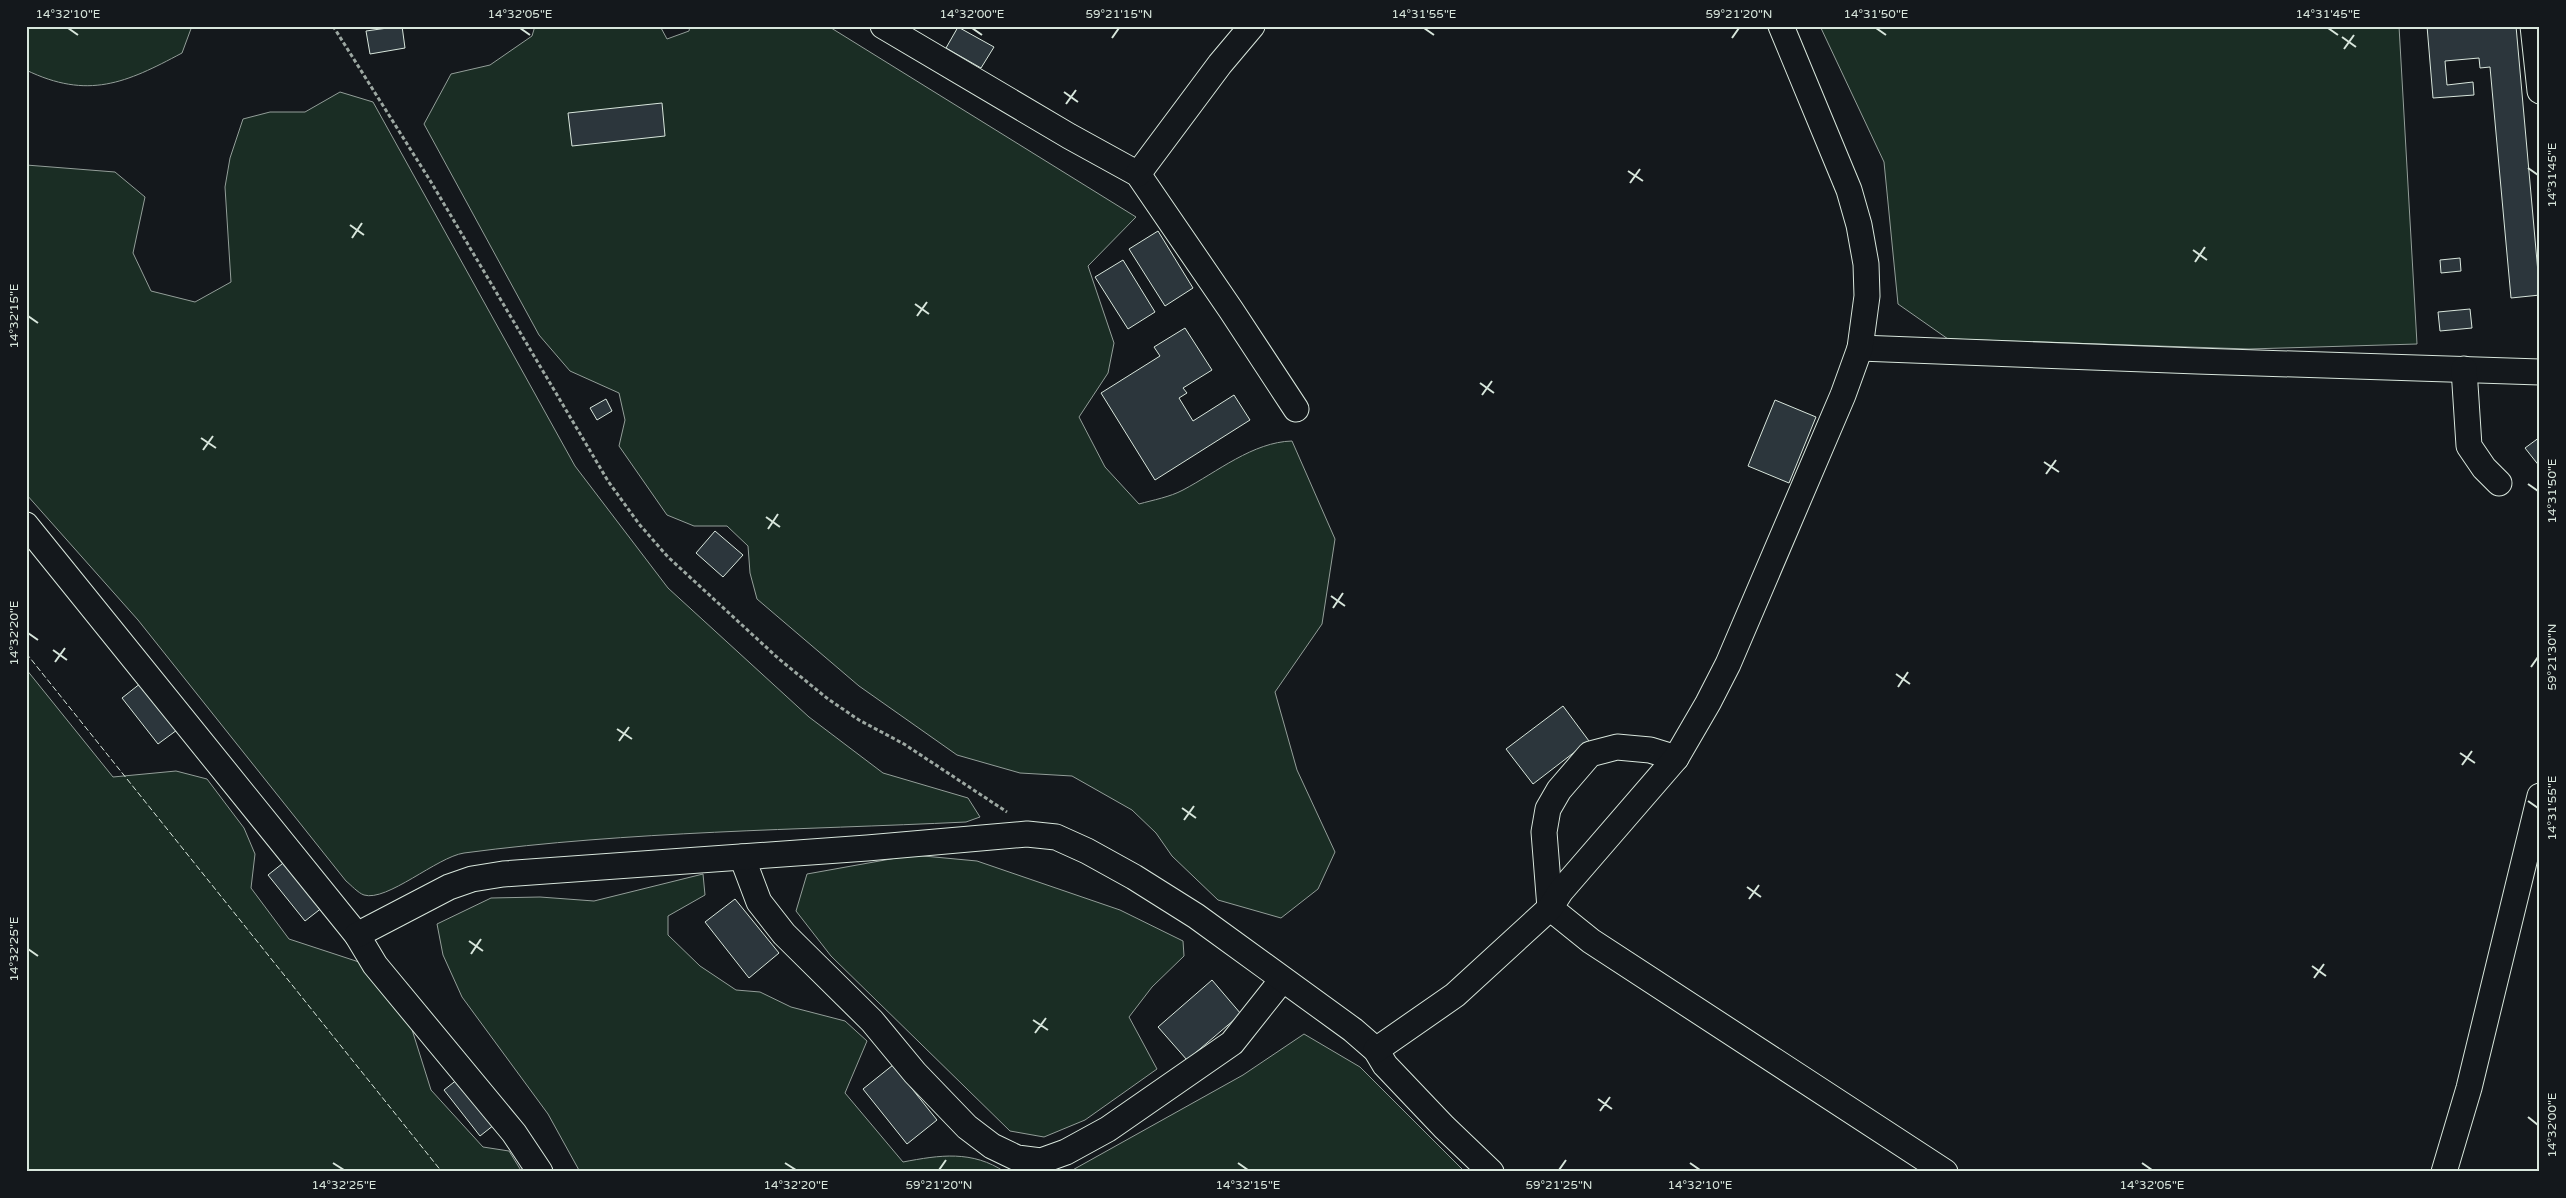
<svg xmlns="http://www.w3.org/2000/svg" width="2566" height="1198" font-family="'Varela Round',sans-serif">
	<style>
		.green { fill: #1a2d24; stroke: #939e99 }
		.building { fill: #2c363c; stroke: #d8e6dc }
		.lines { fill: none; stroke-linecap: round; stroke-linejoin: round }
		.minor-casing { stroke: #d8e6dc; stroke-width: 27 }
		.path { stroke: #9da8a2; stroke-width: 3; stroke-dasharray: 4 2.5; stroke-linecap: butt }
		.minor { stroke: #14181c; stroke-width: 25 }
		.fence { stroke: #d8e6dc; stroke-width: 1; stroke-dasharray: 6 2.5; stroke-linecap: butt }
		.ticks { fill: none; stroke: #d8e6dc; stroke-width: 2 }
		.neatline { fill: none; stroke: #d8e6dc; stroke-width: 2 }
		.ticks-label { font-size: 12px; text-anchor: middle; fill: #d8e6dc }
	</style>
	<rect width="100%" height="100%" fill="#14181c"/>
	<g class="green">
		<path d="M26,26H192L182,53C126,83 88,100 26,70Z"/>
		<path d="M535,26H660L667,39L689,31L690,26H828L1136,217L1088,266L1114,343L1108,373L1079,417L1105,467L1139,504C1153,500 1170,497 1183,490C1217,472 1253,442 1292,441L1335,539L1322,624L1275,692L1297,770L1335,852L1318,889L1281,918L1218,900L1172,856L1156,833L1132,810L1072,776L1020,773L957,755L859,686L757,599L750,573L748,546L727,526H694L667,515L619,446L625,420L619,393L570,371L539,335L424,124L451,74L490,65L532,36Z"/>
		<polygon points="1820,26 2399,26 2417,344 2249,349 1948,339 1898,304 1884,162"/>
		<path d="M340,92L373,102L575,466L668,588L809,717L883,773L968,798L980,817L966,822C799,830 630,831 464,853C437,857 387,902 364,895C358,893 351,885 346,881L138,620L26,494V165L115,172L145,197L133,253L151,291L195,302L231,282L225,187L230,158L243,119L270,112H305Z"/>
		<polygon points="26,669 113,777 176,771 207,779 244,828 255,854 251,888 289,939 362,963 409,1020 431,1090 483,1147 509,1151 522,1172 26,1172"/>
		<polygon points="913,855 977,861 1120,910 1183,941 1184,956 1152,987 1129,1017 1157,1069 1085,1120 1044,1137 1010,1131 831,956 796,911 807,874"/>
		<path d="M703,874L705,895L668,916V935L700,966L736,990L760,992L791,1007L845,1021L867,1041L845,1093L903,1162C940,1155 972,1150 1005,1172H580L548,1114L462,997L443,955L437,924L491,898L540,897L594,901Z"/>
		<polygon points="1304,1034 1360,1067 1465,1172 1069,1172 1243,1075"/>
	</g>
	<g class="building">
		<polygon points="402,26 405,48 370,54 366,31"/>
		<polygon points="2427,26 2516,26 2540,295 2511,298 2490,67 2480,68 2479,58 2445,61 2447,85 2473,82 2474,95 2433,98"/>
		<polygon points="958,27 994,47 981,68 946,48"/>
		<polygon points="662,103 665,136 572,146 568,113"/>
		<polygon points="1158,231 1193,288 1165,306 1129,249"/>
		<polygon points="2460,258 2461,271 2441,273 2440,260"/>
		<polygon points="1123,260 1155,312 1128,329 1095,277"/>
		<polygon points="2470,309 2472,328 2440,331 2438,312"/>
		<polygon points="1185,328 1212,370 1183,388 1187,393 1179,398 1193,421 1234,395 1250,420 1155,480 1101,393 1160,356 1154,347"/>
		<polygon points="606,399 612,411 597,420 590,408"/>
		<polygon points="1775,400 1816,417 1789,483 1748,466"/>
		<polygon points="2540,437 2540,467 2525,448"/>
		<polygon points="715,531 743,555 723,577 696,553"/>
		<polygon points="141,683 177,730 158,744 122,698"/>
		<polygon points="1563,706 1589,741 1533,784 1506,749"/>
		<polygon points="287,860 323,907 305,921 268,875"/>
		<polygon points="735,899 779,953 749,978 705,922"/>
		<polygon points="1212,980 1241,1014 1187,1060 1158,1027"/>
		<polygon points="893,1065 937,1120 907,1144 863,1089"/>
		<polygon points="463,1075 499,1121 480,1136 444,1090"/>
	</g>
	<g class="lines">
		<defs>
			<g id="minor">
				<polyline points="883,26 1069,136 1138,174 1231,310 1296,409"/>
				<polyline points="2533,26 2540,91"/>
				<polyline points="1138,174 1220,64 1252,26"/>
				<polyline points="1860,348 2197,361 2540,372"/>
				<polyline points="2464,369 2469,446 2484,468 2499,483"/>
				<polyline points="26,525 357,935 375,965 514,1133 540,1172"/>
				<polyline points="1676,758 1650,750 1617,747 1590,754 1559,790 1548,809 1544,832 1550,908 1591,941 1945,1172"/>
				<polyline points="742,857 759,902 784,934 872,1021 915,1073 967,1127 992,1146 1017,1158 1041,1161 1066,1152 1108,1129 1232,1043 1282,980"/>
				<polyline points="357,935 449,887 472,879 503,874 867,848 1027,834 1056,837 1087,851 1134,877 1196,916 1353,1030 1376,1050 1385,1065 1444,1127 1491,1172"/>
				<polyline points="1376,1050 1455,995 1550,908 1561,891 1676,758 1708,703 1728,664 1843,395 1860,348 1867,296 1866,264 1859,225 1849,190 1781,26"/>
				<polyline points="2444,1172 2469,1088 2540,796"/>
			</g>
		</defs>
		<use href="#minor" class="minor-casing"/>
		<polyline class="path" points="333,26 431,182 608,481 639,524 668,557 779,659 828,699 859,720 904,744 1007,812"/>
		<use href="#minor" class="minor"/>
		<polyline class="fence" points="26,653 442,1172"/>
	</g>
	<path class="ticks" d="M68,28L78,35M520,28L530,35M972,28L982,35M1424,28L1434,35M1876,28L1886,35M2328,28L2338,35M2342,37L2356,47M1112,38L1119,28M1732,38L1739,28M2344,49L2354,35M1064,92L1078,102M1066,104L1076,90M2528,168L2538,175M1628,171L1643,181M1630,183L1640,169M350,225L364,235M352,238L362,223M2193,250L2207,260M2195,262L2205,247M915,304L929,314M28,316L38,323M917,316L927,302M1480,383L1494,393M1482,395L1492,381M201,438L216,448M203,450L213,436M2044,462L2059,472M2046,474L2056,460M2528,484L2538,491M766,517L780,527M768,529L778,514M1331,596L1345,606M1333,608L1343,593M28,633L38,640M53,650L67,660M55,662L65,648M2531,667L2538,657M1896,674L1910,684M1898,687L1908,672M617,729L632,739M619,741L629,727M2460,753L2475,763M2462,765L2472,751M2528,801L2538,808M1182,808L1196,818M1184,820L1194,806M1747,887L1761,897M1749,899L1759,885M469,941L483,951M28,949L38,956M471,954L481,939M2312,966L2326,976M2314,978L2324,964M1033,1020L1048,1030M1035,1033L1046,1018M1598,1099L1612,1109M1600,1111L1610,1097M2528,1117L2538,1125M333,1163L344,1170M785,1163L796,1170M1238,1163L1248,1170M1690,1163L1700,1170M2142,1163L2152,1170M939,1170L946,1160M1559,1170L1566,1160"/>
	<rect width="2566" height="1198" fill="none" stroke="#14181c" stroke-width="55"/>
	<rect x="28" y="28" width="2510" height="1142" class="neatline"/>
	<g class="ticks-label">
		<text x="68" y="18">14°32'10"E</text>
		<text x="520" y="18">14°32'05"E</text>
		<text x="972" y="18">14°32'00"E</text>
		<text x="1119" y="18">59°21'15"N</text>
		<text x="1424" y="18">14°31'55"E</text>
		<text x="1739" y="18">59°21'20"N</text>
		<text x="1876" y="18">14°31'50"E</text>
		<text x="2328" y="18">14°31'45"E</text>
		<text transform="translate(2552 175) rotate(-90)" y="4">14°31'45"E</text>
		<text transform="translate(14 316) rotate(-90)" y="4">14°32'15"E</text>
		<text transform="translate(2552 491) rotate(-90)" y="4">14°31'50"E</text>
		<text transform="translate(14 633) rotate(-90)" y="4">14°32'20"E</text>
		<text transform="translate(2552 657) rotate(-90)" y="4">59°21'30"N</text>
		<text transform="translate(2552 808) rotate(-90)" y="4">14°31'55"E</text>
		<text transform="translate(14 949) rotate(-90)" y="4">14°32'25"E</text>
		<text transform="translate(2552 1125) rotate(-90)" y="4">14°32'00"E</text>
		<text x="344" y="1189">14°32'25"E</text>
		<text x="796" y="1189">14°32'20"E</text>
		<text x="939" y="1189">59°21'20"N</text>
		<text x="1248" y="1189">14°32'15"E</text>
		<text x="1559" y="1189">59°21'25"N</text>
		<text x="1700" y="1189">14°32'10"E</text>
		<text x="2152" y="1189">14°32'05"E</text>
	</g>
</svg>
